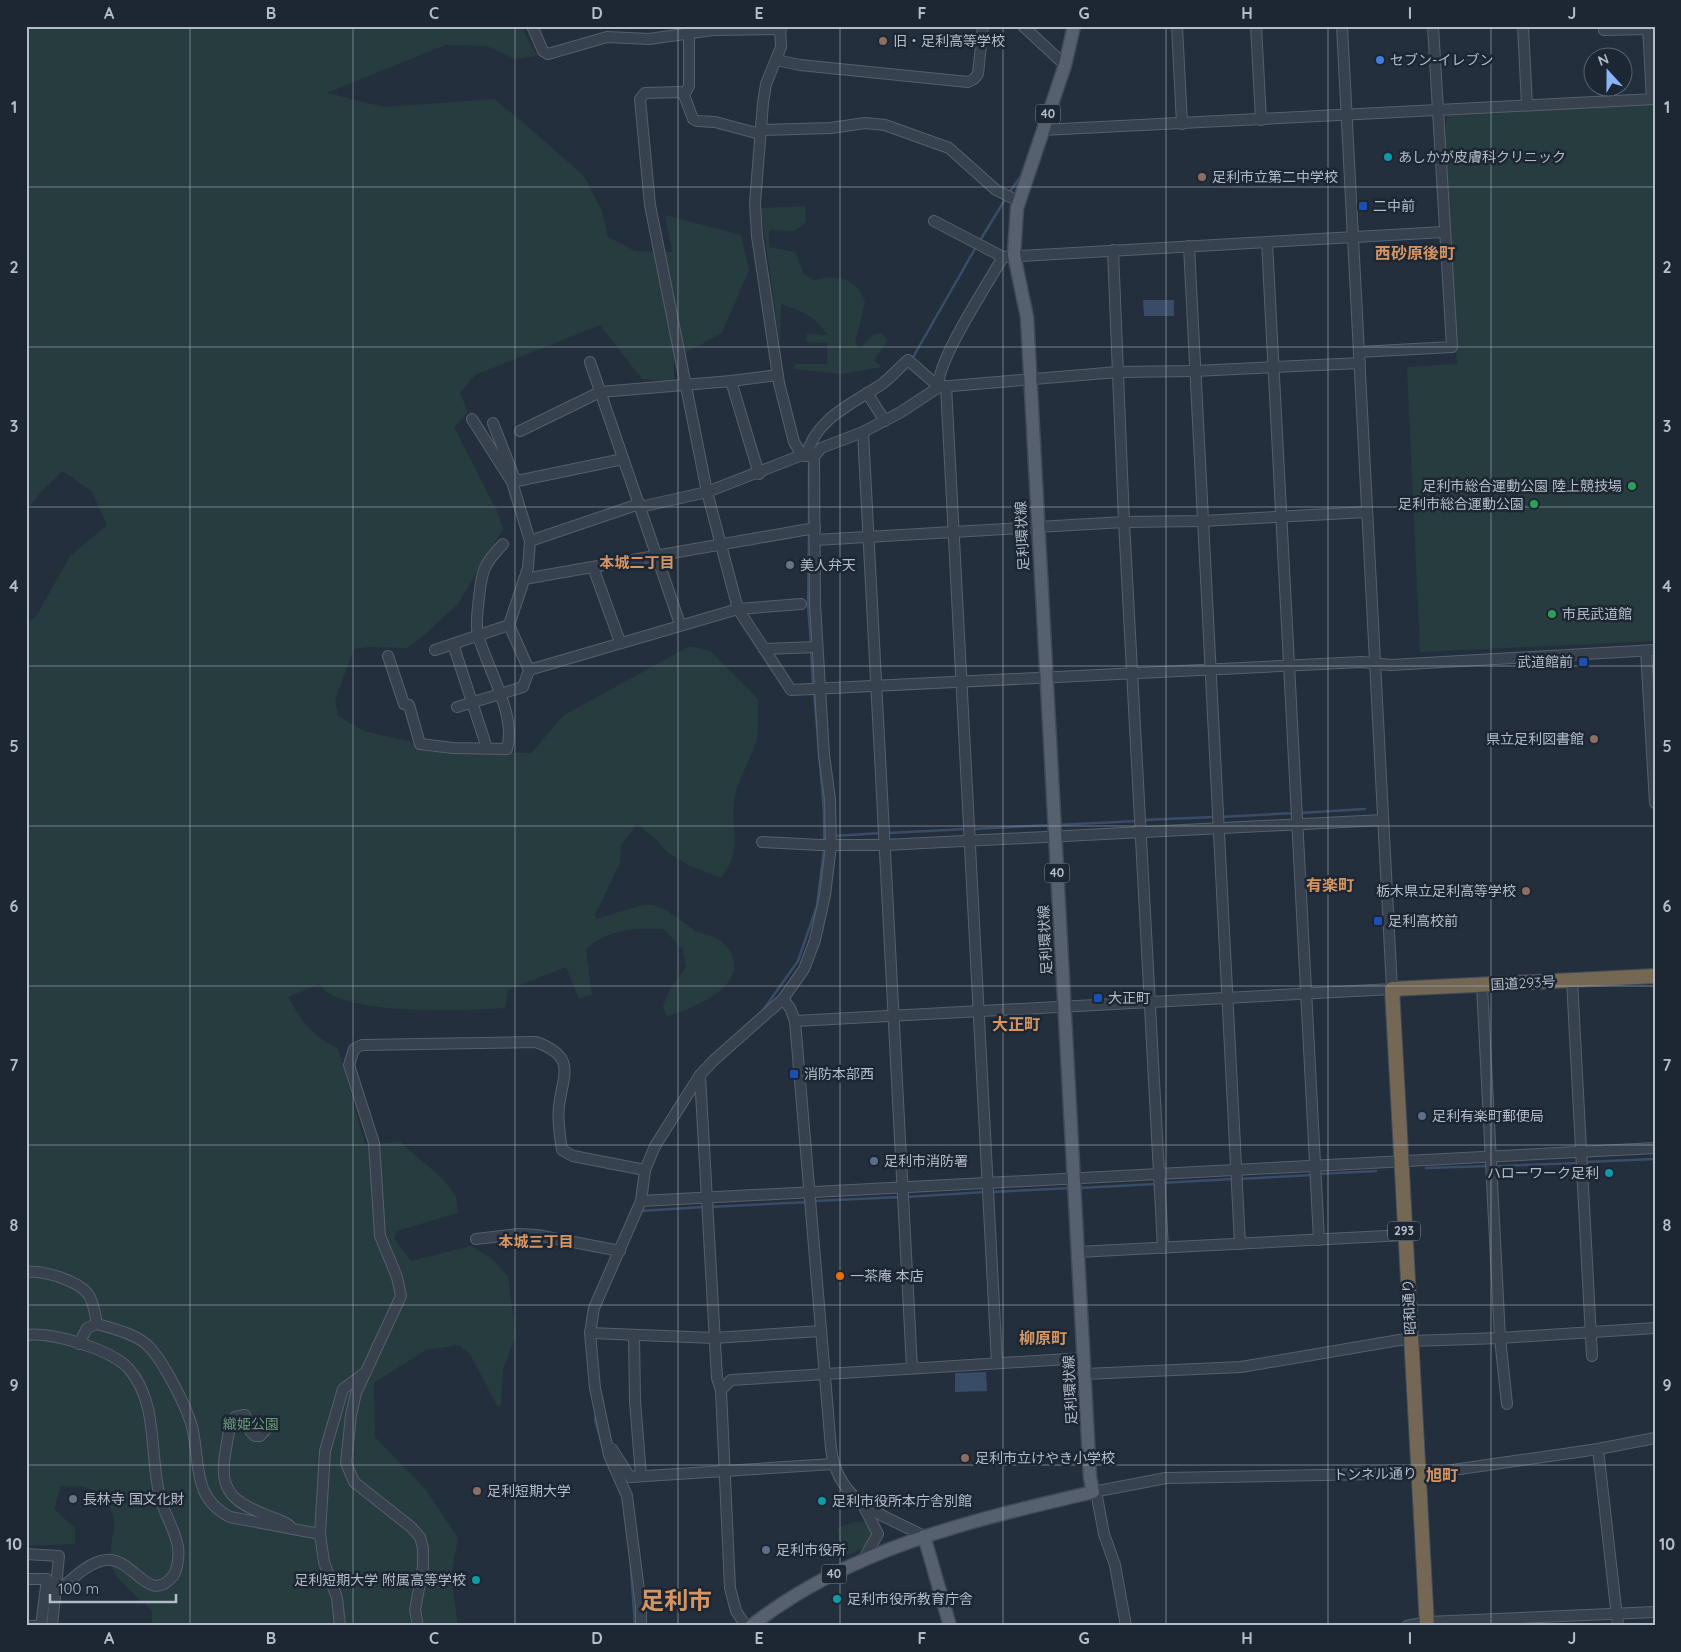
<svg xmlns="http://www.w3.org/2000/svg" width="1681" height="1652" font-family="Quicksand,'Noto Sans JP',sans-serif">
	<style>
		.green { fill: #263c3f }
		.water { fill: #394c67 }
		.lines { fill: none; stroke-linecap: round; stroke-linejoin: round }
		.stream { stroke: #394c67; stroke-width: 2.5 }
		.minor-casing { stroke: #565f6c; stroke-width: 12 }
		.major-casing { stroke: #414a57; stroke-width: 15 }
		.highway-casing { stroke: #434c59; stroke-width: 16 }
		.minor { stroke: #38414e; stroke-width: 10 }
		.major { stroke: #56606e; stroke-width: 12 }
		.highway { stroke: #746855; stroke-width: 14 }
		.grid { fill: none; stroke: #b4bcc9; stroke-width: 1; stroke-opacity: 0.55 }
		.education-dot { fill: #8d6e63; stroke: #1d2633; stroke-width: 2 }
		.shop-dot { fill: #3f7fe0; stroke: #1d2633; stroke-width: 2 }
		.culture-dot { fill: #0f9aa8; stroke: #1d2633; stroke-width: 2 }
		.transit-dot { fill: #1a4fb4; stroke: #1d2633; stroke-width: 2 }
		.leisure-dot { fill: #2e9e5b; stroke: #1d2633; stroke-width: 2 }
		.worship-dot { fill: #6b7280; stroke: #1d2633; stroke-width: 2 }
		.service-dot { fill: #5c6f8a; stroke: #1d2633; stroke-width: 2 }
		.food-dot { fill: #e8710a; stroke: #1d2633; stroke-width: 2 }
		.labels { text-anchor: middle; stroke-width: 5; stroke-linejoin: round; paint-order: stroke }
		.shield { fill: #1d2633; stroke: #878f9c; stroke-width: 1 }
		.shield-label { font-size: 12px; font-weight: bold; fill: #b4bcc9 }
		.poi-label { font-size: 14px; fill: #b4bcc9; stroke: #1d2633; text-anchor: start }
		.street-label { font-size: 14px; fill: #b4bcc9; stroke: #1d2633 }
		.park-label { font-size: 14px; fill: #6b9a76; stroke: #1d2633 }
		.neighbourhood-label { font-size: 15px; font-weight: bold; fill: #d59563; stroke: #1d2633 }
		.quarter-label { font-size: 16px; font-weight: bold; fill: #d59563; stroke: #1d2633 }
		.town-label { font-size: 24px; font-weight: bold; fill: #d59563; stroke: #1d2633 }
		.neatline { fill: none; stroke: #b4bcc9; stroke-width: 2 }
		.grid-label { font-size: 16px; text-anchor: middle; font-weight: bold; fill: #b4bcc9 }
	</style>
	<rect width="100%" height="100%" fill="#242f3e"/>
	<g class="green">
		<path d="M26,26H521L537,56L515,59L487,46L445,45L327,93L384,107L494,99L524,123L584,176L602,211L608,237L635,251L672,252L665,215L741,235L749,270L722,333L674,359V382L642,379L600,325L475,375L460,393L468,412L454,427L497,511L503,529L458,604L421,638L407,648L370,647L354,649L335,700L338,716L364,731L447,750L531,753L564,715L690,646L710,651L758,699C758,711 759,726 757,738C752,757 741,774 736,792C727,825 746,847 721,878L688,865L667,852L657,840L637,824L621,845L620,863L595,915L597,919C609,916 642,903 652,905C669,909 681,921 694,930C702,935 715,935 722,942C761,978 698,1009 667,1016L663,1006L670,989L686,967L683,950L664,929C639,927 603,930 586,950L592,994L579,999L566,967L508,990L505,1008C464,1011 365,1014 330,994C326,992 322,987 319,984L288,997C302,1021 311,1036 338,1048L365,1144L400,1142L443,1179L456,1197L458,1213L397,1231L394,1238L411,1261L471,1246L491,1258L508,1276L516,1336L503,1369L501,1404L498,1407L470,1354L459,1345L426,1350L374,1383L375,1437L426,1490L458,1538L451,1576L458,1626H424L420,1613L423,1626H152V1610C142,1601 113,1578 111,1565C109,1553 112,1540 114,1527C116,1512 102,1493 88,1488C81,1485 69,1487 61,1486L54,1509L75,1528V1544L26,1546V625L37,615L70,556L107,525L92,492L63,471L42,491L26,511Z"/>
		<polygon points="1655,103 1655,641 1420,652 1407,367 1457,364 1444,134 1448,114"/>
		<path d="M805,206L806,222L794,231L769,230V247L795,252L804,274L814,280L830,277L847,280L858,288L865,302L855,342L859,349L873,335L881,333L888,340L874,360L882,367L841,374L794,369L795,364H827V343L806,342L807,334L827,335C817,317 800,310 781,304L780,345L761,208Z"/>
		<path d="M855,1522C871,1520 874,1531 869,1544L843,1558L837,1528Z"/>
	</g>
	<g class="water">
		<polygon points="1143,300 1174,300 1174,316 1144,316"/>
		<polygon points="986,1372 987,1391 955,1392 955,1373"/>
	</g>
	<g class="lines">
		<g class="stream">
			<polyline points="1009,193 1021,176 1036,133"/>
			<polyline points="979,242 1006,198"/>
			<polyline points="912,359 976,247"/>
			<polyline points="809,466 809,526"/>
			<polyline points="809,532 808,606 811,644"/>
			<polyline points="811,649 813,686"/>
			<polyline points="814,692 824,812 824,843"/>
			<polyline points="1300,813 1365,809"/>
			<polyline points="1220,817 1294,813"/>
			<polyline points="1142,820 1214,817"/>
			<polyline points="1057,825 1137,821"/>
			<polyline points="973,829 1050,825"/>
			<polyline points="888,833 967,829"/>
			<polyline points="833,836 882,833"/>
			<polyline points="761,1013 798,961 817,906 824,849"/>
			<polyline points="671,1112 677,1102"/>
			<polyline points="1585,1162 1655,1159"/>
			<polyline points="1495,1166 1579,1163"/>
			<polyline points="1426,1168 1489,1166"/>
			<polyline points="1318,1174 1376,1171"/>
			<polyline points="1238,1179 1313,1175"/>
			<polyline points="1161,1183 1233,1179"/>
			<polyline points="1079,1188 1156,1184"/>
			<polyline points="991,1192 1071,1188"/>
			<polyline points="906,1197 986,1192"/>
			<polyline points="814,1201 901,1197"/>
			<polyline points="709,1207 809,1202"/>
			<polyline points="639,1211 704,1207"/>
			<polyline points="596,1414 595,1420 607,1462"/>
			<polyline points="630,1556 635,1626"/>
		</g>
		<defs>
			<g id="minor">
				<polyline points="532,26 543,51 548,54 607,37 649,39 713,30 781,29"/>
				<polyline points="780,26 781,47 766,84 763,103 755,203 757,236 779,383 794,442 802,455 814,457"/>
				<polyline points="1023,26 1065,65"/>
				<polyline points="1177,26 1182,124"/>
				<polyline points="1256,26 1261,120"/>
				<polyline points="1523,26 1527,105"/>
				<polyline points="1648,26 1652,99"/>
				<polyline points="1604,30 1648,29 1652,32"/>
				<polyline points="776,60 800,65 968,82 974,79 978,74 983,26"/>
				<polyline points="684,95 689,86 689,33"/>
				<polyline points="760,130 831,128 865,123 885,125 949,148 996,190 1018,201"/>
				<polyline points="1042,130 1655,99"/>
				<polyline points="760,134 715,122 697,121 693,119 684,95 680,92 645,93 640,99 650,205 707,492 738,609 791,690 1362,662 1391,665 1655,650"/>
				<polyline points="934,221 1003,257 1444,232"/>
				<polyline points="1267,242 1319,1240"/>
				<polyline points="1189,246 1240,1244"/>
				<polyline points="1113,250 1124,522 1163,1248"/>
				<polyline points="1359,352 1452,347 1433,26"/>
				<polyline points="590,362 680,624"/>
				<polyline points="731,381 759,474"/>
				<polyline points="946,386 997,1363"/>
				<path d="M939,387C934,365 990,280 1003,257"/>
				<polyline points="867,393 885,421"/>
				<polyline points="472,419 512,482 623,459"/>
				<polyline points="520,431 600,392 731,381 778,375"/>
				<polyline points="863,432 912,1368"/>
				<path d="M806,456C816,418 852,404 882,384C891,377 899,368 908,360L939,387"/>
				<polyline points="640,507 707,492 802,455"/>
				<polyline points="815,540 1124,522 1203,521 1367,512"/>
				<polyline points="530,541 639,504"/>
				<polyline points="593,567 620,642"/>
				<polyline points="524,579 815,528"/>
				<polyline points="453,644 487,748"/>
				<polyline points="764,649 817,647"/>
				<polyline points="435,650 509,625"/>
				<polyline points="1646,651 1655,803"/>
				<path d="M388,656L404,704L409,705L420,744L453,748L507,749C517,715 487,668 478,635C475,623 478,610 479,597C482,570 484,564 503,544"/>
				<polyline points="529,670 738,609 801,604"/>
				<polyline points="457,707 523,687 529,670 509,625 528,568 530,541 512,482 514,477 493,423"/>
				<polyline points="762,842 820,845 885,845 1383,820"/>
				<polyline points="1572,980 1592,1356"/>
				<polyline points="1482,985 1500,1338 1507,1404"/>
				<path d="M783,999L790,1008L795,1021L831,1448C837,1503 882,1514 924,1536"/>
				<polyline points="795,1021 1392,989 1342,26"/>
				<polyline points="700,1075 717,1378 721,1390"/>
				<polyline points="641,1201 1655,1148"/>
				<polyline points="476,1239 519,1234 537,1235 620,1251"/>
				<polyline points="1077,1252 1405,1235"/>
				<path d="M26,1272C43,1270 77,1280 88,1294C94,1302 95,1315 97,1324"/>
				<polyline points="590,1333 714,1338 821,1331"/>
				<path d="M26,1335C52,1332 111,1349 129,1369C159,1404 149,1455 160,1497C164,1514 175,1529 178,1547C179,1555 178,1569 173,1576C148,1606 134,1557 106,1560C87,1562 70,1582 55,1593"/>
				<polyline points="634,1335 635,1401 641,1476"/>
				<polyline points="1411,1341 1500,1338 1655,1328"/>
				<path d="M79,1344L87,1328L97,1324C112,1328 135,1334 146,1344C162,1357 189,1411 193,1431C200,1466 193,1498 230,1517L320,1534"/>
				<polyline points="1085,1374 1241,1367 1411,1338"/>
				<path d="M265,1431L260,1436H255L250,1431L245,1415L235,1417C228,1428 227,1443 225,1455C218,1493 237,1504 269,1516C276,1519 285,1521 290,1526"/>
				<polyline points="612,1449 630,1477 833,1464"/>
				<polyline points="1598,1449 1618,1626"/>
				<polyline points="863,1505 878,1534 864,1558"/>
				<polyline points="26,1554 59,1556 52,1626"/>
				<polyline points="26,1579 47,1579 41,1626"/>
				<polyline points="29,1626 41,1626"/>
				<polyline points="340,1626 337,1598 324,1562 320,1534 325,1451 343,1389 363,1374"/>
				<path d="M418,1626L415,1610L423,1567V1548L420,1537L411,1527L354,1482L346,1463L351,1415L356,1393L401,1296L397,1277L380,1236L374,1143L349,1065L354,1049L362,1045L536,1042C577,1057 563,1074 559,1106C557,1120 560,1136 562,1150L573,1156L645,1170"/>
				<polyline points="641,1626 641,1606 627,1496 609,1455 595,1388 590,1333 594,1308 641,1201 645,1170 655,1146 700,1075 713,1061 783,999 804,969 815,940 825,895 831,846 830,799 824,755 815,604 814,457 821,448 863,432 901,412 939,387 1118,372 1195,371 1360,363"/>
				<polyline points="746,1626 736,1611 730,1588 721,1390 731,1380 1084,1358"/>
				<polyline points="1126,1626 1115,1565 1104,1534 1097,1497 1093,1492 1166,1478 1432,1473 1598,1449 1655,1438"/>
				<polyline points="1407,1626 1427,1622 1655,1612"/>
			</g>
			<g id="major">
				<polyline points="924,1536 950,1626"/>
				<path d="M751,1626C850,1548 973,1520 1093,1492L1090,1477L1027,317L1014,255L1017,208L1065,65L1074,26"/>
			</g>
			<polyline id="highway" points="1427,1626 1392,989 1655,976"/>
		</defs>
		<use href="#minor" class="minor-casing"/>
		<use href="#major" class="major-casing"/>
		<use href="#highway" class="highway-casing"/>
		<use href="#minor" class="minor"/>
		<use href="#major" class="major"/>
		<use href="#highway" class="highway"/>
	</g>
	<path class="grid" d="M190,26V1626M353,26V1626M515,26V1626M678,26V1626M840,26V1626M1003,26V1626M1166,26V1626M1328,26V1626M1491,26V1626M26,187H1655M26,347H1655M26,507H1655M26,666H1655M26,826H1655M26,986H1655M26,1145H1655M26,1305H1655M26,1465H1655"/>
	<g class="education-dot">
		<circle cx="883" cy="41" r="5"/>
		<circle cx="1202" cy="177" r="5"/>
		<circle cx="1594" cy="739" r="5"/>
		<circle cx="1526" cy="891" r="5"/>
		<circle cx="965" cy="1458" r="5"/>
		<circle cx="477" cy="1491" r="5"/>
	</g>
	<circle class="shop-dot" cx="1380" cy="60" r="5"/>
	<g class="culture-dot">
		<circle cx="1388" cy="157" r="5"/>
		<circle cx="1609" cy="1173" r="5"/>
		<circle cx="822" cy="1501" r="5"/>
		<circle cx="476" cy="1580" r="5"/>
		<circle cx="837" cy="1599" r="5"/>
	</g>
	<g class="transit-dot">
		<rect x="1358" y="201" width="10" height="10" rx="2.5"/>
		<rect x="1578" y="657" width="10" height="10" rx="2.5"/>
		<rect x="1373" y="916" width="10" height="10" rx="2.5"/>
		<rect x="1093" y="993" width="10" height="10" rx="2.5"/>
		<rect x="789" y="1069" width="10" height="10" rx="2.5"/>
	</g>
	<g class="leisure-dot">
		<circle cx="1632" cy="486" r="5"/>
		<circle cx="1534" cy="504" r="5"/>
		<circle cx="1552" cy="614" r="5"/>
	</g>
	<g class="worship-dot">
		<circle cx="790" cy="565" r="5"/>
		<circle cx="73" cy="1499" r="5"/>
	</g>
	<g class="service-dot">
		<circle cx="1422" cy="1116" r="5"/>
		<circle cx="874" cy="1161" r="5"/>
		<circle cx="766" cy="1550" r="5"/>
	</g>
	<circle class="food-dot" cx="840" cy="1276" r="5"/>
	<g class="labels">
		<g class="shield">
			<rect x="1035.5" y="104.5" width="25" height="19" rx="4"/>
			<rect x="1044.5" y="863.5" width="25" height="19" rx="4"/>
			<rect x="1388" y="1221.5" width="32" height="19" rx="4"/>
			<rect x="821.5" y="1564.5" width="25" height="19" rx="4"/>
		</g>
		<g class="shield-label">
			<text x="1048" y="118">40</text>
			<text x="1057" y="877">40</text>
			<text x="1404" y="1235">293</text>
			<text x="834" y="1578">40</text>
		</g>
		<g class="poi-label">
			<text x="893" y="46">旧・足利高等学校</text>
			<text x="1390" y="65">セブン-イレブン</text>
			<text x="1398" y="162">あしかが皮膚科クリニック</text>
			<text x="1212" y="182">足利市立第二中学校</text>
			<text x="1373" y="211">二中前</text>
			<text x="1622" y="491" text-anchor="end">足利市総合運動公園 陸上競技場</text>
			<text x="1524" y="509" text-anchor="end">足利市総合運動公園</text>
			<text x="800" y="570">美人弁天</text>
			<text x="1562" y="619">市民武道館</text>
			<text x="1573" y="667" text-anchor="end">武道館前</text>
			<text x="1584" y="744" text-anchor="end">県立足利図書館</text>
			<text x="1516" y="896" text-anchor="end">栃木県立足利高等学校</text>
			<text x="1388" y="926">足利高校前</text>
			<text x="1108" y="1003">大正町</text>
			<text x="804" y="1079">消防本部西</text>
			<text x="1432" y="1121">足利有楽町郵便局</text>
			<text x="884" y="1166">足利市消防署</text>
			<text x="1599" y="1178" text-anchor="end">ハローワーク足利</text>
			<text x="850" y="1281">一茶庵 本店</text>
			<text x="975" y="1463">足利市立けやき小学校</text>
			<text x="487" y="1496">足利短期大学</text>
			<text x="83" y="1504">長林寺 国文化財</text>
			<text x="832" y="1506">足利市役所本庁舎別館</text>
			<text x="776" y="1555">足利市役所</text>
			<text x="466" y="1585" text-anchor="end">足利短期大学 附属高等学校</text>
			<text x="847" y="1604">足利市役所教育庁舎</text>
		</g>
		<g class="street-label">
			<text transform="translate(1022 536) rotate(-93)" y="5">足利環状線</text>
			<text transform="translate(1045 940) rotate(-93)" y="5">足利環状線</text>
			<text transform="translate(1523 983) rotate(-3)" y="5">国道293号</text>
			<text transform="translate(1409 1307) rotate(-93)" y="5">昭和通り</text>
			<text transform="translate(1070 1390) rotate(-93)" y="5">足利環状線</text>
			<text transform="translate(1375 1474) rotate(-1)" y="5">トンネル通り</text>
		</g>
		<g class="park-label">
			<text x="251" y="1429">織姫公園</text>
		</g>
		<g class="neighbourhood-label">
			<text x="637" y="568">本城二丁目</text>
			<text x="536" y="1247">本城三丁目</text>
		</g>
		<g class="quarter-label">
			<text x="1415" y="259">西砂原後町</text>
			<text x="1330" y="891">有楽町</text>
			<text x="1016" y="1030">大正町</text>
			<text x="1043" y="1344">柳原町</text>
			<text x="1442" y="1481">旭町</text>
		</g>
		<g class="town-label">
			<text x="676" y="1609">足利市</text>
		</g>
	</g>
	<rect width="1681" height="1652" fill="none" stroke="#1d2633" stroke-width="55"/>
	<g transform="translate(1608 72) rotate(339)"><circle r="24" fill="#1d2633" stroke="#59626f"/>
	<path d="M0-4L9 19L0 12L-9 19Z" fill="#8ab4f8"/>
	<text y="-8" font-size="14" font-weight="bold" text-anchor="middle" fill="#b4bcc9">N</text>
	</g>
	<path d="M50 1594v8h126v-8" fill="none" stroke="#b4bcc9" stroke-width="2.5"/>
	<text x="58" y="1594" font-size="15" fill="#b4bcc9" stroke="#1d2633" stroke-width="4" paint-order="stroke">100 m</text>
	<rect x="28" y="28" width="1626" height="1596" class="neatline"/>
	<g class="grid-label">
		<text x="109" y="19">A</text>
		<text x="271" y="19">B</text>
		<text x="434" y="19">C</text>
		<text x="597" y="19">D</text>
		<text x="759" y="19">E</text>
		<text x="922" y="19">F</text>
		<text x="1084" y="19">G</text>
		<text x="1247" y="19">H</text>
		<text x="1410" y="19">I</text>
		<text x="1572" y="19">J</text>
		<text x="14" y="113">1</text>
		<text x="1667" y="113">1</text>
		<text x="14" y="273">2</text>
		<text x="1667" y="273">2</text>
		<text x="14" y="432">3</text>
		<text x="1667" y="432">3</text>
		<text x="14" y="592">4</text>
		<text x="1667" y="592">4</text>
		<text x="14" y="752">5</text>
		<text x="1667" y="752">5</text>
		<text x="14" y="912">6</text>
		<text x="1667" y="912">6</text>
		<text x="14" y="1071">7</text>
		<text x="1667" y="1071">7</text>
		<text x="14" y="1231">8</text>
		<text x="1667" y="1231">8</text>
		<text x="14" y="1391">9</text>
		<text x="1667" y="1391">9</text>
		<text x="14" y="1550">10</text>
		<text x="1667" y="1550">10</text>
		<text x="109" y="1644">A</text>
		<text x="271" y="1644">B</text>
		<text x="434" y="1644">C</text>
		<text x="597" y="1644">D</text>
		<text x="759" y="1644">E</text>
		<text x="922" y="1644">F</text>
		<text x="1084" y="1644">G</text>
		<text x="1247" y="1644">H</text>
		<text x="1410" y="1644">I</text>
		<text x="1572" y="1644">J</text>
	</g>
</svg>
